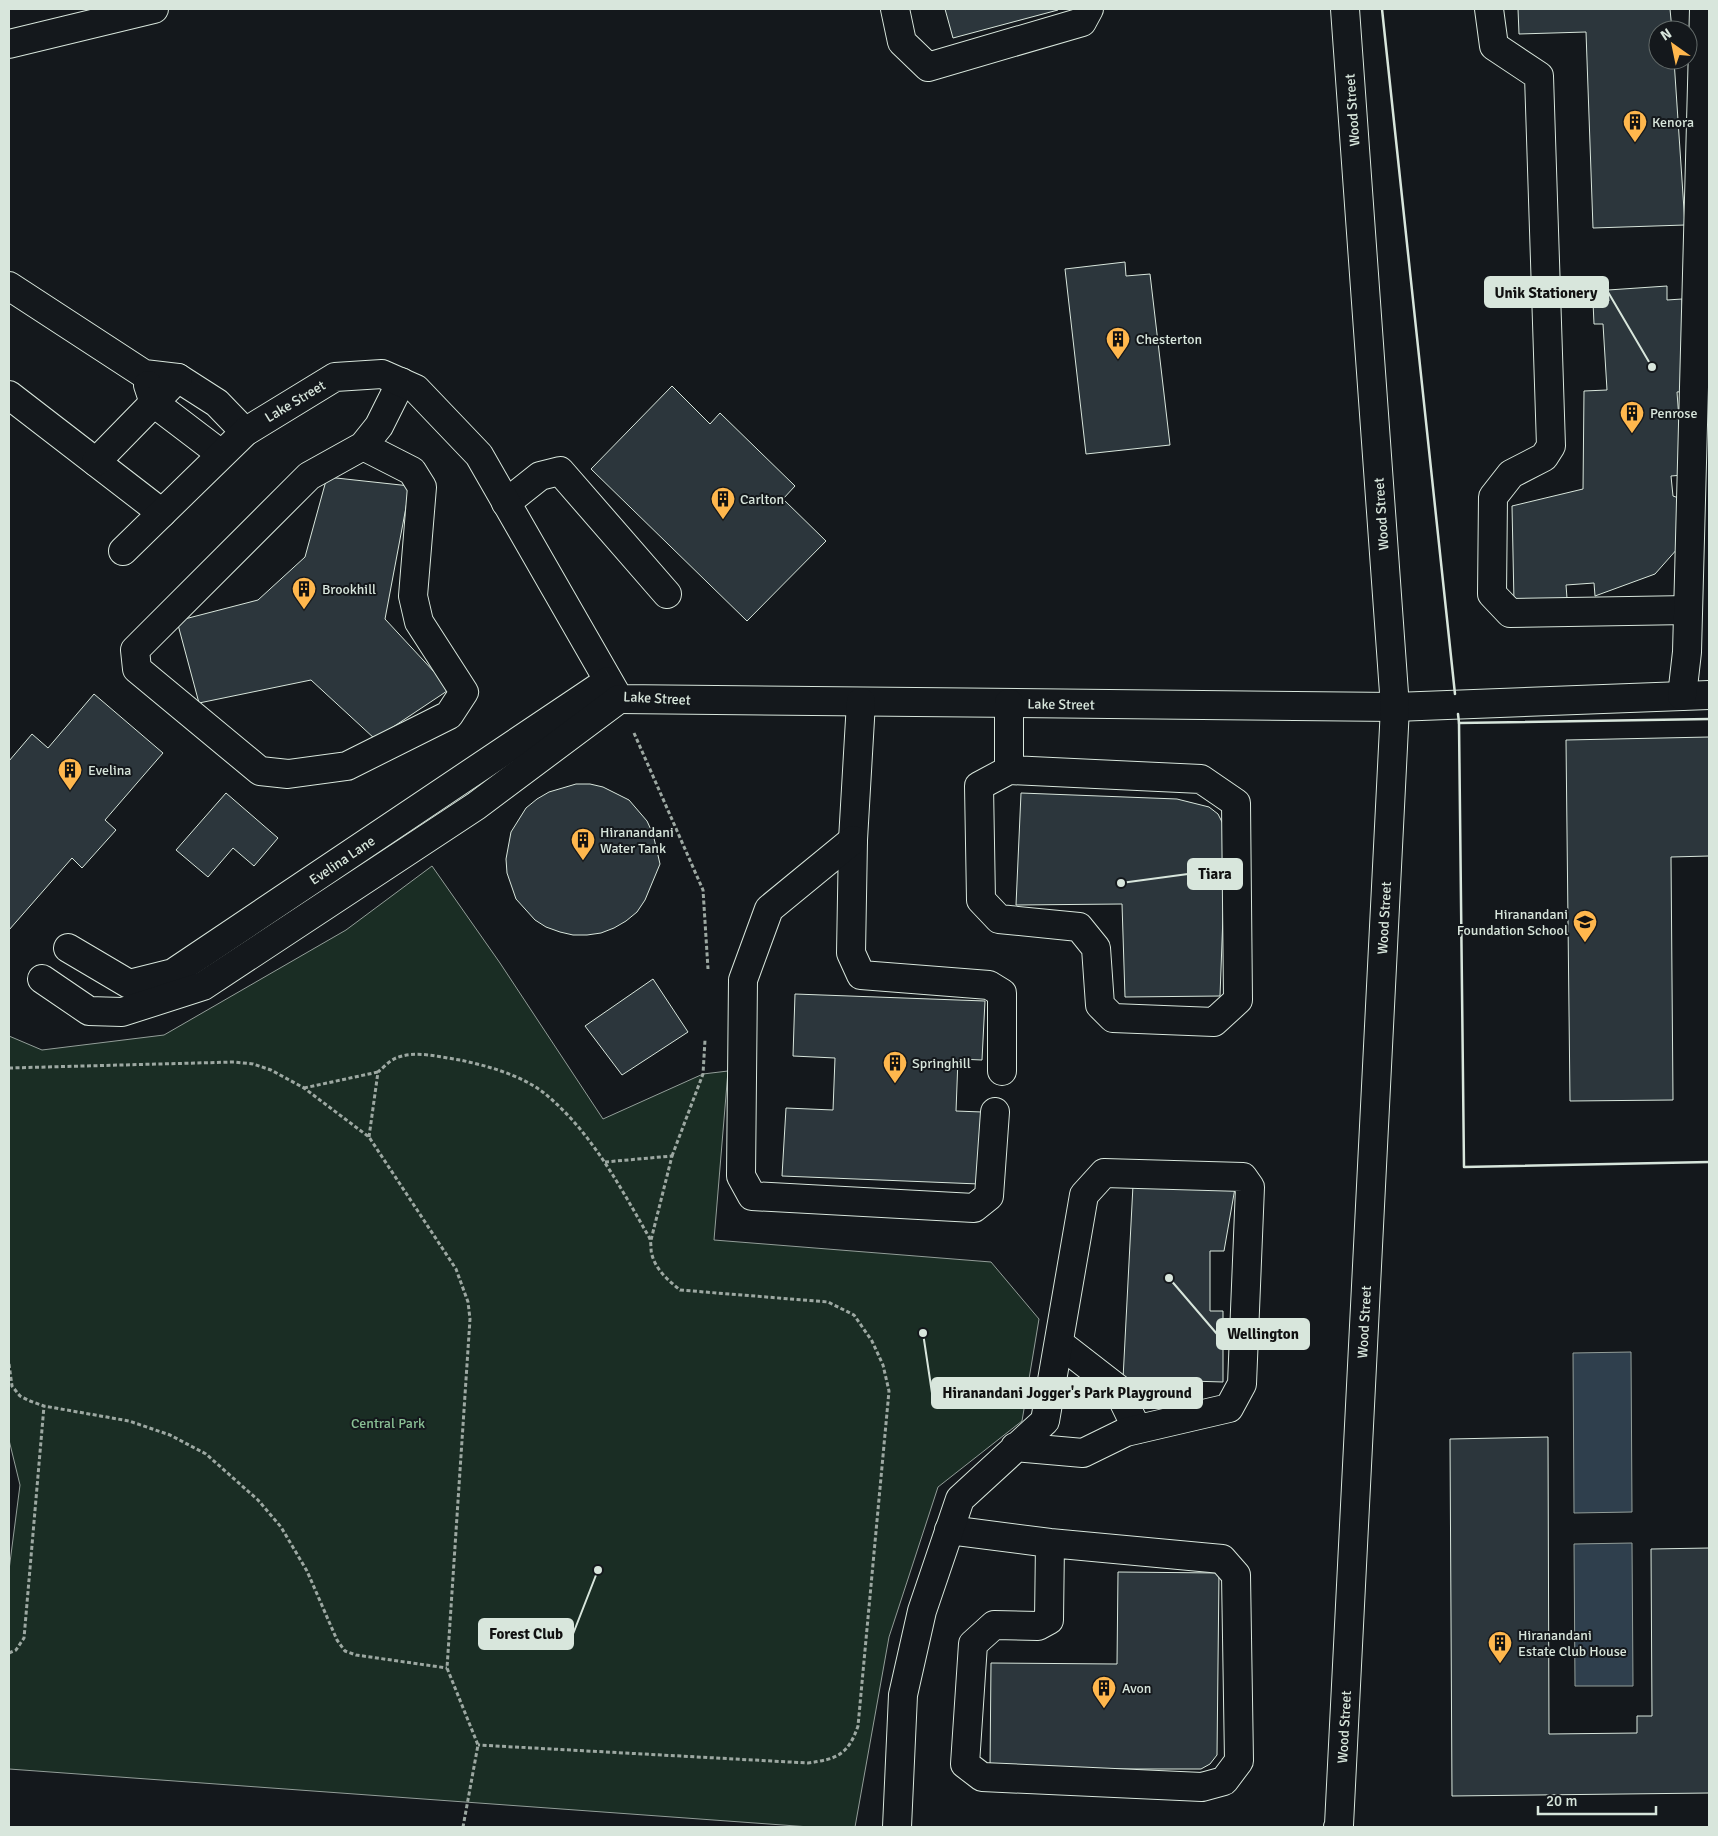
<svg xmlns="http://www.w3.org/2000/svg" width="1718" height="1836" font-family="Signika,sans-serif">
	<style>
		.green { fill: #1a2d24; stroke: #939e99 }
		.water { fill: #2f3f4d; stroke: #939e99 }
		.building { fill: #2c363c; stroke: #d8e6dc }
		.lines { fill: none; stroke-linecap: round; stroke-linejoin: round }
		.minor-casing { stroke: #d8e6dc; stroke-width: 30 }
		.path { stroke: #9da8a2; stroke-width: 3; stroke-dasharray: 4 2.5; stroke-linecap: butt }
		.minor { stroke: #14181c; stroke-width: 28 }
		.wall { stroke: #d8e6dc; stroke-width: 2.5 }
		.labels { text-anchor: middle; stroke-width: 4; stroke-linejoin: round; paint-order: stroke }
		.street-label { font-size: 14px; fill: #d8e6dc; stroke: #14181c }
		.poi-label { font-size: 14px; fill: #d8e6dc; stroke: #14181c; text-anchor: start }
		.park-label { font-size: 14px; fill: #8ac095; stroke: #14181c }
		.leader { fill: none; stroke: #d8e6dc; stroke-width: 2 }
		.callout-dot { fill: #d8e6dc; stroke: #14181c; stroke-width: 2 }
		.callout { fill: #d8e6dc; stroke: #d8e6dc; stroke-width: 2 }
		.callout-label { font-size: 15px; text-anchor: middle; font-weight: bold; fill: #111 }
	</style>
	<rect width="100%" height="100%" fill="#14181c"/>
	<polygon class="green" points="432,866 500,963 603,1119 703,1074 728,1071 714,1240 991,1262 1039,1319 1022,1421 938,1487 889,1637 855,1827 810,1827 9,1769 9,1570 20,1485 9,1440 9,1036 42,1050 164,1035 346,930"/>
	<g class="water">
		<polygon points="1631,1352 1632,1512 1574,1513 1573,1353"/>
		<polygon points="1632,1543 1633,1686 1575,1686 1574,1544"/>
	</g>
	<g class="building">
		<polygon points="945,9 1057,9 1058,10 953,38"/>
		<polygon points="1518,9 1670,9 1672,30 1658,30 1658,60 1674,60 1685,225 1593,228 1586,32 1519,34"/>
		<polygon points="1125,262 1126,276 1150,274 1170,445 1086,454 1065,269"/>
		<polygon points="1667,286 1667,300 1682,299 1688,391 1677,392 1683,475 1671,476 1673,496 1687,501 1686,539 1655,574 1595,596 1594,583 1566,585 1567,598 1514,602 1512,506 1583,489 1584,391 1607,390 1603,324 1594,324 1593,302 1609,301 1608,290"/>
		<polygon points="672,386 710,424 720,413 795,486 783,499 826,541 747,621 591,469"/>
		<polygon points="327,477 410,486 385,619 450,689 375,739 311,680 199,703 177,621 258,600 305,557"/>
		<polygon points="94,694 163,753 105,820 116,830 82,868 72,858 9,930 9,761 32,734 48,748"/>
		<polygon points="1709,737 1709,856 1671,857 1673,1100 1570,1101 1566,740"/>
		<polygon points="576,784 590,784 603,787 629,800 647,821 653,834 660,864 645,900 637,912 626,921 614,928 601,933 587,935 573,935 560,932 546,927 535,920 516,899 507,873 506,859 511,832 526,808 537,799 549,792"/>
		<polygon points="226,793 278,838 254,866 233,848 208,877 176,850"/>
		<polygon points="1021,793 1177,799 1209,807 1218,814 1223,824 1225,861 1220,996 1125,997 1122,904 1016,905"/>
		<polygon points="653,979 688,1032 622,1075 585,1026"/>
		<polygon points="795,994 985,1001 982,1060 958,1059 956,1111 982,1112 979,1184 782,1176 786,1108 833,1110 835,1058 793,1056"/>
		<polygon points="1133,1185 1235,1188 1224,1251 1210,1251 1210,1311 1223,1311 1223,1382 1123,1379"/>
		<polygon points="1548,1437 1549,1734 1637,1733 1637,1716 1652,1716 1651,1549 1709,1548 1709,1793 1452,1796 1450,1439"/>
		<polygon points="1118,1572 1219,1573 1217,1755 1210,1764 1201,1769 990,1769 991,1663 1117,1664"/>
	</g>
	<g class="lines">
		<defs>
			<g id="minor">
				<polyline points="895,9 902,42 928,67 1082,22 1089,9"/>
				<polyline points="1489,9 1494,46 1539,76 1551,446 1544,457 1511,474 1493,497 1492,594 1510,613 1688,610"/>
				<polyline points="9,44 154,9"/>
				<polyline points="9,286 144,374 178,378 217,403 245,432"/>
				<polyline points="148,385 154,403 221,454"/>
				<polyline points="9,395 162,513"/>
				<polyline points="363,446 412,471 422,487 413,596 419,622 464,692 449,715 347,766 288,774 260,771 137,669 135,650 309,476 363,446 379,426 401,382"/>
				<polyline points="96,462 178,378"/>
				<polyline points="506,503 540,476 560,471 667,594"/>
				<polyline points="123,551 245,432 335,377 382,374 416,389 479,455 619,699 1395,707 1709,695"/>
				<polyline points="1682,696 1687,652 1704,9"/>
				<polyline points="861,702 853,840 851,953 861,975 989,985 1002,993 1002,1071"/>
				<polyline points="1009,770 979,786 981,900 999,919 1079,927 1096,948 1100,1005 1113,1018 1214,1022 1238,1000 1236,803 1201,779 1009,770 1009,703"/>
				<polyline points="853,840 769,909 743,980 741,1176 752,1196 974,1208 989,1196 995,1112"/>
				<polyline points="68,948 129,984 173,973 608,681"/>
				<polyline points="42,979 89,1011 122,1012 203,986 476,806 619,699"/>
				<polyline points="1059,1343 1117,1388 1137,1429"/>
				<polyline points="949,1530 1050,1543 1222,1559 1236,1575 1239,1761 1224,1781 1202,1787 982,1777 965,1764 973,1644 994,1625 1038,1626 1049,1620 1050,1543"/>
				<polyline points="897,1827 903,1695 922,1611 960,1499 1045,1421 1084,1195 1104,1173 1243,1177 1250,1187 1242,1384 1229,1408 1126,1432 1083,1453 1015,1447"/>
				<polyline points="1338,1827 1339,1825 1395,707 1345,9"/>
			</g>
		</defs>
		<use href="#minor" class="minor-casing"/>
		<g class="path">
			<polyline points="634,733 703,890 708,969"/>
			<polyline points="9,1068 234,1062 253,1064 271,1070 304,1088 369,1137 456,1269 468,1302 470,1319 447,1668 478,1745 463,1827"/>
			<polyline points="304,1088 378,1072"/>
			<path d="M369,1137L378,1072C383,1068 389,1061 396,1058C416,1050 439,1057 460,1060C488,1066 521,1075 544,1093C591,1131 619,1185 649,1237C652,1242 650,1249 652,1255C656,1270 669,1281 680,1290L828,1302L854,1315L872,1341L883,1365L889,1391L858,1726C848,1755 837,1759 808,1763L478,1745"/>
			<polyline points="672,1156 703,1074 705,1040"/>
			<polyline points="605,1162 672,1156 651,1240"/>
			<polyline points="9,1364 12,1386 20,1396 30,1401 44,1406 129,1421 170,1435 206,1454 258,1500 281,1527 307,1571 337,1640 345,1651 356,1655 447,1668"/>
			<polyline points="9,1653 16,1650 24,1638 44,1406"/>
		</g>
		<use href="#minor" class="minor"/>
		<g class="wall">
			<polyline points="1382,9 1455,694"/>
			<polyline points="1458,714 1459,723 1709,719"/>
			<polyline points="1459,723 1464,1167 1709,1162"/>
		</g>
	</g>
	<defs>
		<symbol id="building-pin" viewBox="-11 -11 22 30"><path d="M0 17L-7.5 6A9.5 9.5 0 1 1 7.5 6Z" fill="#ffb74d" stroke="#14181c"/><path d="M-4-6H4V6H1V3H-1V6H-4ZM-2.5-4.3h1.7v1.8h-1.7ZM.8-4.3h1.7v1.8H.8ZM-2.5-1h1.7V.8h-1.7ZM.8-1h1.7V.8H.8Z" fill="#111"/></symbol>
		<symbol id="school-pin" viewBox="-11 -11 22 30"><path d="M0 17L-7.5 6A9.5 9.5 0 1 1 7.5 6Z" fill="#ffb74d" stroke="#14181c"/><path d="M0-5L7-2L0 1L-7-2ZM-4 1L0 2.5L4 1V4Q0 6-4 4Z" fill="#111"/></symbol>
	</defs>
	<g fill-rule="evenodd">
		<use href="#building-pin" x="1621" y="108" width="28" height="38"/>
		<use href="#building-pin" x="1104" y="325" width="28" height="38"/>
		<use href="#building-pin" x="1618" y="399" width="28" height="38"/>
		<use href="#building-pin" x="709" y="485" width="28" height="38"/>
		<use href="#building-pin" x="290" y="575" width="28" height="38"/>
		<use href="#building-pin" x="56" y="756" width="28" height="38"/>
		<use href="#building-pin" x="569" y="826" width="28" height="38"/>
		<use href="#school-pin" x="1571" y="908" width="28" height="38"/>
		<use href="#building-pin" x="881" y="1049" width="28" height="38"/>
		<use href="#building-pin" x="1486" y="1629" width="28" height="38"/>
		<use href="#building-pin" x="1090" y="1674" width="28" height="38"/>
	</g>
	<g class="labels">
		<g class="street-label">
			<text transform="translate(1352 110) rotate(-94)" y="5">Wood Street</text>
			<text transform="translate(295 401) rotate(-31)" y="5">Lake Street</text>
			<text transform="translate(1381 514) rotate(-94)" y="5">Wood Street</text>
			<text transform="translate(657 698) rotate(3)" y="5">Lake Street</text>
			<text transform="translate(1061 704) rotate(1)" y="5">Lake Street</text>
			<text transform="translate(342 860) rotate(-34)" y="5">Evelina Lane</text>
			<text transform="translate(1384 918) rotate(-87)" y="5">Wood Street</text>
			<text transform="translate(1364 1322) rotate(-87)" y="5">Wood Street</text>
			<text transform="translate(1344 1727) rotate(-87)" y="5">Wood Street</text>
		</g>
		<g class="poi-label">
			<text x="1652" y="127">Kenora</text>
			<text x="1136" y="344">Chesterton</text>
			<text x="1650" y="418">Penrose</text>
			<text x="740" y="504">Carlton</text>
			<text x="322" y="594">Brookhill</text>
			<text x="88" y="775">Evelina</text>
			<text x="600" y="837">Hiranandani<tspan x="600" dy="16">Water Tank</tspan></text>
			<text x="1568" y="919" text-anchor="end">Hiranandani<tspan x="1568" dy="16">Foundation School</tspan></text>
			<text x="912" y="1068">Springhill</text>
			<text x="1518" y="1640">Hiranandani<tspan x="1518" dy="16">Estate Club House</tspan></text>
			<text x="1122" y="1693">Avon</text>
		</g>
		<g class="park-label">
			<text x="388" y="1428">Central Park</text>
		</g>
	</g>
	<path class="leader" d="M1652 367L1608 292M1121 883L1188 874M1169 1278L1217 1334M923 1333L932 1393M598 1570L573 1634"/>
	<g class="callout-dot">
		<circle cx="1652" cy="367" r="5"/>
		<circle cx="1121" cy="883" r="5"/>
		<circle cx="1169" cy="1278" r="5"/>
		<circle cx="923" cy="1333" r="5"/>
		<circle cx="598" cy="1570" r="5"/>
	</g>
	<g class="callout">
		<rect x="1485" y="277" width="123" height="30" rx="5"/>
		<rect x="1188" y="859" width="54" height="30" rx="5"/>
		<rect x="1217" y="1319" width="92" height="30" rx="5"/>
		<rect x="932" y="1378" width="270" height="30" rx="5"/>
		<rect x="479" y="1619" width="94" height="30" rx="5"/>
	</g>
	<g class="callout-label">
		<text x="1546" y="298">Unik Stationery</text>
		<text x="1215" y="879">Tiara</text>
		<text x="1263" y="1339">Wellington</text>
		<text x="1067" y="1398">Hiranandani Jogger's Park Playground</text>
		<text x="526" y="1639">Forest Club</text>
	</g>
	<rect width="1718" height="1836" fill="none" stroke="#d8e6dc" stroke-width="20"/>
	<g transform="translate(1673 45) rotate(327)"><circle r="24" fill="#14181c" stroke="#626a69"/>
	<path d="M0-4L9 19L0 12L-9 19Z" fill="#ffb74d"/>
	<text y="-8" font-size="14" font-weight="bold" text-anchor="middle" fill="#d8e6dc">N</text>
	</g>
	<path d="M1538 1806v8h118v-8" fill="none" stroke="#d8e6dc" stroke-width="2.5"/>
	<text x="1546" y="1806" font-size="15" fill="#d8e6dc" stroke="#14181c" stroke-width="4" paint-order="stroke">20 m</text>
</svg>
